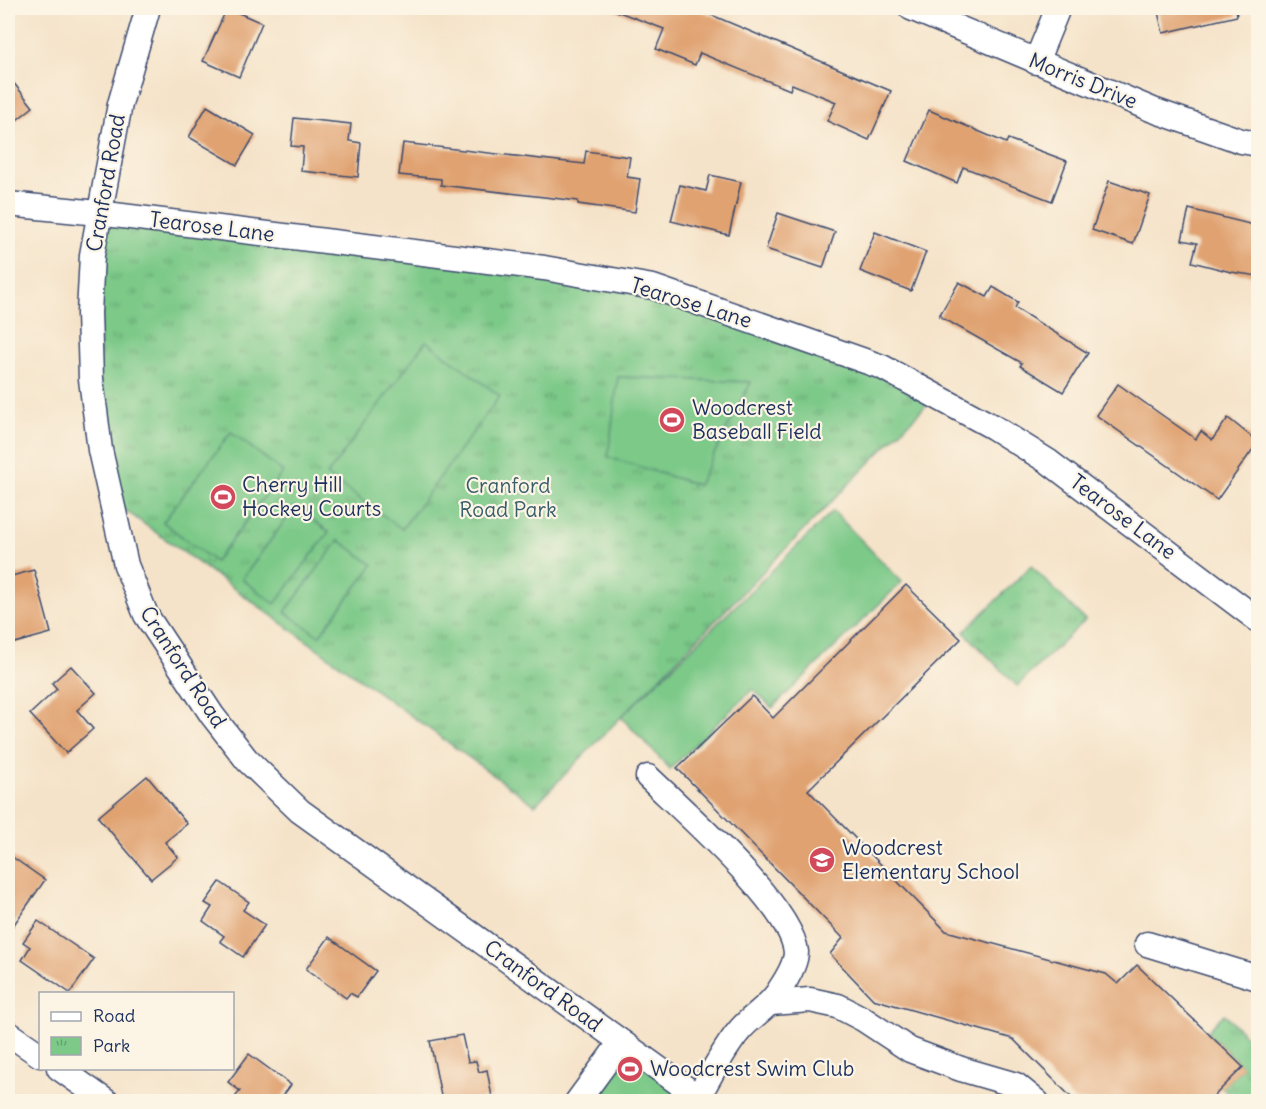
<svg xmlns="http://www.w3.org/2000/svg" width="1266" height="1109" font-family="Delius,sans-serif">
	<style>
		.park { fill: url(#park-tufts); stroke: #4c7c73; stroke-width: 1.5 }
		.pitch { fill: #7cc988; stroke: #4c7c73; stroke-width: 1.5 }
		.building { fill: #e0a271 }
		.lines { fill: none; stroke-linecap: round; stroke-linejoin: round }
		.minor-casing { stroke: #3c4a6e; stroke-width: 27 }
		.minor { stroke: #fff; stroke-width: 24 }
		.labels { text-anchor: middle; stroke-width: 4.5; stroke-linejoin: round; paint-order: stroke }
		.street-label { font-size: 21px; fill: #1b2f5e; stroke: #fcf5e5 }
		.poi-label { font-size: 21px; fill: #1b2f5e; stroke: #fcf5e5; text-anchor: start }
		.park-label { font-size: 21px; fill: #385d6b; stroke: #fcf5e5 }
	</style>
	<defs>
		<pattern id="park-tufts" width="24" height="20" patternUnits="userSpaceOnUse" patternTransform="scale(1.5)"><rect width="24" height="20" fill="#7cc988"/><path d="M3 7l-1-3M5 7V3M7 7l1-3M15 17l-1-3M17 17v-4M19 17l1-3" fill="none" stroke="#65a472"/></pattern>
	</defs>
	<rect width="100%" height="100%" fill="#fcf5e5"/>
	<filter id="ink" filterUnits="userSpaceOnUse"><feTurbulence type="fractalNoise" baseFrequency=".0167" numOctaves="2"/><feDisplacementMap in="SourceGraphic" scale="12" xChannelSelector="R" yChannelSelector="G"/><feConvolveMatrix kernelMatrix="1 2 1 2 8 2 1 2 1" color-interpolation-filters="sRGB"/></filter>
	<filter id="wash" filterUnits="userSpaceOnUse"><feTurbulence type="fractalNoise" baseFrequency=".008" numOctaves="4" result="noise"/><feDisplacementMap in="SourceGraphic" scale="24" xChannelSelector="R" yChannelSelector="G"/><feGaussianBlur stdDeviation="1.35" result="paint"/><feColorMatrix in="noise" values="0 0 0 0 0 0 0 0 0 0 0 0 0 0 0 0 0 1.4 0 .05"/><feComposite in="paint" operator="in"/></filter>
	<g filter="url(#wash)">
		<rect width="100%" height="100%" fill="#f5e3c9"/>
		<g class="park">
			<polygon points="98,213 653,287 935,396 535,805 111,500 100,450"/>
			<polygon points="1031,566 1085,620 1017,686 964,632"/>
			<polygon points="1224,1014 1258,1048 1258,1093 1251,1101 1237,1101 1222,1088 1243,1067 1207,1032"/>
		</g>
		<g class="pitch">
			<polygon points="426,341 500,396 402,529 327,475"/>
			<polygon points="618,377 751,382 698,485 608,457"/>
			<polygon points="231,432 283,472 215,562 163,522"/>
			<polygon points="295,507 329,532 275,604 242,579"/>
			<polygon points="833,511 902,582 772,708 753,689 670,769 621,717"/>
			<polygon points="339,540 373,565 319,636 285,612"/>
			<polygon points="621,1042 705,1102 577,1102"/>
		</g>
		<g id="blocks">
			<g class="building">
				<polygon points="227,8 262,23 239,77 203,61"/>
				<polygon points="611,8 695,8 891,91 869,140 827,121 836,102 792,84 790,90 700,53 695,65 656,49 664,29 611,9"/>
				<polygon points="1157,8 1236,8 1237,16 1163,33"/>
				<polygon points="8,76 33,107 8,127"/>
				<polygon points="207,106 255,135 237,165 189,137"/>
				<polygon points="929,110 1006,143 1008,139 1067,161 1052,201 963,167 957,183 907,161"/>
				<polygon points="294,118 351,124 349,141 361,143 358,177 301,171 303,147 291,146"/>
				<polygon points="403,143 584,164 586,151 630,157 627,177 640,179 635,212 578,204 578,201 441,185 441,179 399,175"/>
				<polygon points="710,175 741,182 729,235 671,221 680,185 706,191"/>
				<polygon points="1109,181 1150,195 1133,244 1092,230"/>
				<polygon points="1189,209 1258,226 1258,276 1231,272 1192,262 1197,243 1182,240"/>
				<polygon points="778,213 835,232 823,268 766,249"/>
				<polygon points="875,232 926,252 911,291 860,271"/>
				<polygon points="959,282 987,297 993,287 1018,302 1015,308 1088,353 1063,392 1020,366 1022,363 939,316"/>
				<polygon points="1118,384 1196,439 1201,431 1212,440 1228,418 1258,442 1217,500 1096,415"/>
				<polygon points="34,570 51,633 11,644 8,631 8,577"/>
				<polygon points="906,585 961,639 808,790 946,931 1106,974 1118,984 1137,965 1243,1067 1209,1101 1075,1101 1013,1039 873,999 830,954 843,938 677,768 752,696 773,718"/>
				<polygon points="71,666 96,693 77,710 93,729 66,753 30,714 57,689 52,683"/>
				<polygon points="147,776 187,824 165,842 178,857 151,879 98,817"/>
				<polygon points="8,854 45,880 8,933"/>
				<polygon points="220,882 249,902 243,910 265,925 243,957 220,941 224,936 203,921 212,907 205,903"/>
				<polygon points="38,921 94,959 70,993 22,960 30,947 23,942"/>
				<polygon points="329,937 376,971 357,997 350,993 346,998 306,969"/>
				<polygon points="462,1035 468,1062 476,1061 479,1072 487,1070 492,1097 470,1101 442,1101 430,1041"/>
				<polygon points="249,1054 291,1085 279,1101 232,1101 240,1091 228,1082"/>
			</g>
		</g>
	</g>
	<g filter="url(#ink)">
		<use href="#blocks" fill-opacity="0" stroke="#3c4a6e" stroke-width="1.5"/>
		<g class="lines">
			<defs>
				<g id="minor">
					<polyline points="148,8 120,104 92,255 89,313 91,379 100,450 126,565 146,615 212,715 247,760 300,811 705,1102"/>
					<polyline points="911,8 1153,110 1241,141 1258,144"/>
					<polyline points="1036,62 1058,8"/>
					<polyline points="8,204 98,213 544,268 653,287 882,367 993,427 1049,462 1258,620"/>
					<path d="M648,777C683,811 792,906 796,952C796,964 786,980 780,989C770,1007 752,1015 739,1031C723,1050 711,1075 698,1097"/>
					<polyline points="1147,944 1258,978"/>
					<polyline points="771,1003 810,1000 838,1006 863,1019 910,1050 961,1069 1016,1085 1037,1102"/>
					<polyline points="8,1033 40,1055"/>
					<polyline points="59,1068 107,1102"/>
					<polyline points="577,1102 621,1042"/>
				</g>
			</defs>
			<use href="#minor" class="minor-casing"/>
			<use href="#minor" class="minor"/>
		</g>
	</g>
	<defs>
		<symbol id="stadium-disc" viewBox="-11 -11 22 22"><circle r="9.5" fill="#d1495b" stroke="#fcf5e5"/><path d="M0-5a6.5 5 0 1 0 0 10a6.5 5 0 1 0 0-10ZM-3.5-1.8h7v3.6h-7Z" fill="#fff"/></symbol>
		<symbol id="school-disc" viewBox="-11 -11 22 22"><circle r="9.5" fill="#d1495b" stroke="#fcf5e5"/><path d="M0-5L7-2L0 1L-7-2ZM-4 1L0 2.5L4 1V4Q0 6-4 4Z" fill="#fff"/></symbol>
	</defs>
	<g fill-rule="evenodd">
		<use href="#stadium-disc" x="657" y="405" width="30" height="30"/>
		<use href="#stadium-disc" x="208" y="482" width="30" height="30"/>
		<use href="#school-disc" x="807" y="845" width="30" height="30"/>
		<use href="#stadium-disc" x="615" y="1054" width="30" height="30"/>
	</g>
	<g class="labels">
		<g class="street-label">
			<text transform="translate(1083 81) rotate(22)" y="7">Morris Drive</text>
			<text transform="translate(106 183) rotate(-80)" y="7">Cranford Road</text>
			<text transform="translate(212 227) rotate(7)" y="7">Tearose Lane</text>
			<text transform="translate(691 303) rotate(17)" y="7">Tearose Lane</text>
			<text transform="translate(1123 517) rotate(37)" y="7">Tearose Lane</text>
			<text transform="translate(183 667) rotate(57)" y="7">Cranford Road</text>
			<text transform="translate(543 986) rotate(36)" y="7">Cranford Road</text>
		</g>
		<g class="poi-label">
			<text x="692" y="415">Woodcrest<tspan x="692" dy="24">Baseball Field</tspan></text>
			<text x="242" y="492">Cherry Hill<tspan x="242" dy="24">Hockey Courts</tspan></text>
			<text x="842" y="855">Woodcrest<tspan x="842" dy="24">Elementary School</tspan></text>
			<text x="650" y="1076">Woodcrest Swim Club</text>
		</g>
		<g class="park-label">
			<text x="508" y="493">Cranford<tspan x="508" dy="24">Road Park</tspan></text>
		</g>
	</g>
	<rect width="1266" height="1109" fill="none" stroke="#fcf5e5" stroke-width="30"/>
	<rect x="39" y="992" width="195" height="78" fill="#fcf5e5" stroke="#a2a6af" stroke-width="1.5"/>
	<rect x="51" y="1012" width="30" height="9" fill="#ffffff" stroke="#a2a6af" stroke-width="1.5"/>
	<text x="93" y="1022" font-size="18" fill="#1b2f5e">Road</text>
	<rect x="51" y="1037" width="30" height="18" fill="url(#park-tufts)" stroke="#a2a6af" stroke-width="1.5"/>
	<text x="93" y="1052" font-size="18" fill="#1b2f5e">Park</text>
</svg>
